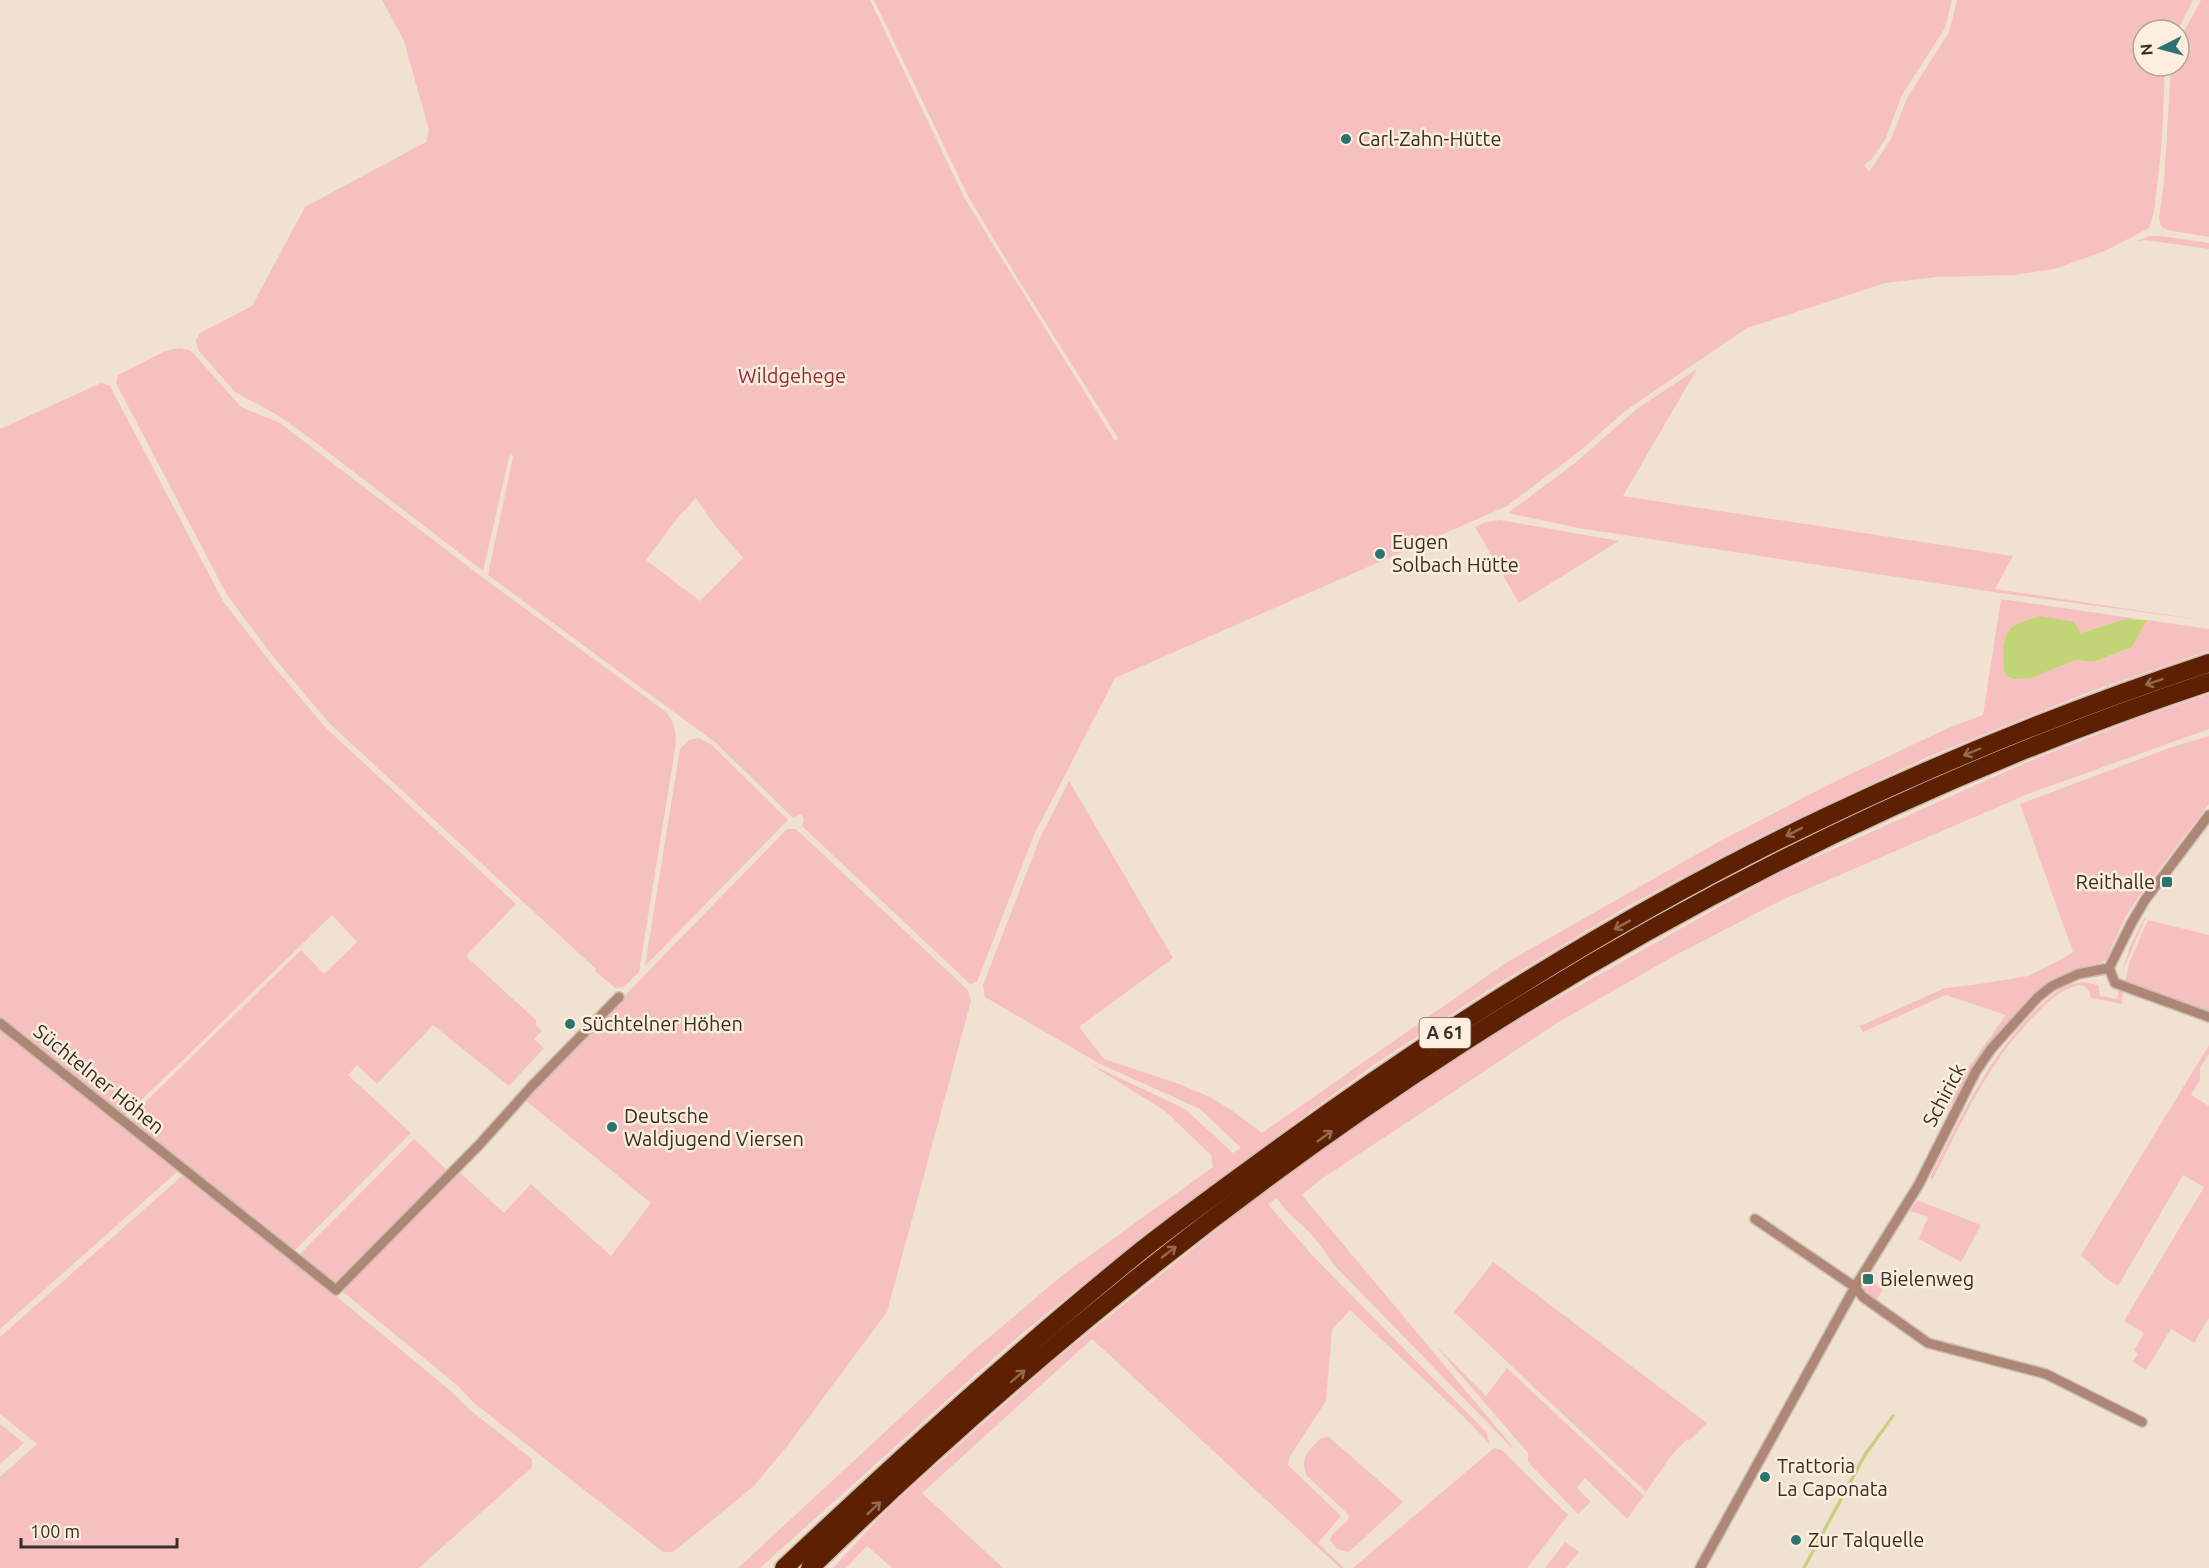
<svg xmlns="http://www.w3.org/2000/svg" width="2209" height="1568" font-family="Ubuntu,sans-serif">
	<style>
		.green { fill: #f7c0c0; fill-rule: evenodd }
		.water { fill: #c1d476 }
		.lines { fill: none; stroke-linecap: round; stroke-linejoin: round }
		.stream { stroke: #c1d476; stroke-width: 3 }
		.minor-casing { stroke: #cbbdaf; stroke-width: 12 }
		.motorway-casing { stroke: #cbbdaf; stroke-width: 21 }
		.minor { stroke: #ae8676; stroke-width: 9 }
		.motorway { stroke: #5d2101; stroke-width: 18 }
		.oneway { stroke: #95694e }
		.poi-dot { fill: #2a7472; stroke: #feeedd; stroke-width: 2 }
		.labels { text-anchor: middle; stroke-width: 5; stroke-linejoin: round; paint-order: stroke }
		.shield { fill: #feeedd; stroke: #71685f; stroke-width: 1.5 }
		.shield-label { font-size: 18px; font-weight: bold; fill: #352f29 }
		.poi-label { font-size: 20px; fill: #352f29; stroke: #feeedd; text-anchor: start }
		.park-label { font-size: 20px; fill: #9a2635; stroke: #feeedd }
		.street-label { font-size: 20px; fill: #352f29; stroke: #feeedd }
	</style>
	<rect width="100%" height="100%" fill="#f1e1d0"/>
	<g class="green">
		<path d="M382,0H870L965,199L1115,441L1118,438L1013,271L968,196L874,0H1952L1945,28L1902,95L1886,138L1871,160L1864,165L1869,172L1891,139L1907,98L1949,32L1957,0H2193L2178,30H2143V66H2165L2162,141L2154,212L2149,228L2107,250L2055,269L2014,275L1938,277L1885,283L1747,328L1625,411L1581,450L1507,506L1115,678L1034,835L977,982L970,984L802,826L804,819L801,814L793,818L716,743L488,575L513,457L510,453L483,571L307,436L279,416L235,392L198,350L196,340L200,333L252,306L305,207L426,142L429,130L404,41ZM696,498L713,523L743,558L700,601L646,560L679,516Z"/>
		<polygon points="2201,0 2209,0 2209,237 2167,230 2161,226 2159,217 2164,182 2171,69 2172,66 2179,66 2179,41"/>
		<polygon points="2149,236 2161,236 2209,243 2209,249 2146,240 2135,242"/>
		<path d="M179,348L189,350L194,354L241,407L280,423L474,571L666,712C674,722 676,730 676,743L639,972L624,987L615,988L595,971L596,969L330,724L275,659L227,595L116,383L118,375L165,351Z"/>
		<polygon points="1697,369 1623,496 2013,556 1995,589 2209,621 1993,592 1579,528 1508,513 1575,463 1638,408"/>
		<polygon points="101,383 110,386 223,601 271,663 325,727 516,904 466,956 537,1021 535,1024 542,1031 534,1039 544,1048 509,1086 433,1025 377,1084 357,1065 348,1075 411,1133 293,1252 128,1119 301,950 324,974 357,942 332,915 124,1117 0,1017 0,429"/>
		<polygon points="1500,520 1619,541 1519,603 1475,527 1486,522"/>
		<polygon points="2001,599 2139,619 2125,619 2081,633 2040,616 2012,627 2031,678 2076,660 2095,662 2132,647 2147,620 2209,629 2209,651 2089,692 1930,756 1761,836 1628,906 1498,984 1372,1066 1145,1234 1013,1341 760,1568 738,1568 967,1356 1064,1274 1213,1167 1211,1155 1165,1111 1090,1064 1185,1109 1233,1153 1241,1148 1200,1109 1100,1064 985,997 983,985 1040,838 1069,781 1173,958 1079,1027 1104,1059 1179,1084 1210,1097 1230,1109 1262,1133 1504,964 1722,840 1834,782 1948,728 1983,715"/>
		<path d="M2209,694V729L2028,794L1784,899L1674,956L1557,1023L1320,1180L1302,1195L1512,1446V1448L1333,1264C1324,1250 1315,1237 1303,1226C1290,1214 1287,1213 1277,1198L1268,1204L1311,1254L1486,1432L1490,1444L1463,1416L1350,1310L1332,1330L1326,1401L1290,1456L1288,1465L1341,1516L1318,1543L1344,1568H1340L1092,1339L922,1493L1003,1568H892L867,1546L846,1568H833L882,1515L908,1490L1051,1363L1242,1209L1351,1125L1520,1019L1776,875L2027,762L2146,715Z"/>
		<polygon points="2209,736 2209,804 2139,896 2125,918 2106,960 2095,966 2070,971 2051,981 2036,993 1994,1039 1969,1075 1956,1098 1942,1116 1966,1071 2006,1015 1946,995 1863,1032 1860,1026 1945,988 1973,985 2028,976 2064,958 2073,952 2020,804 2172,747"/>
		<polygon points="699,738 712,745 788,820 645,966 680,749 689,740"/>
		<polygon points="787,829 796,829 968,990 971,1001 887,1312 788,1445 753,1487 673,1552 663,1552 474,1403 458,1386 342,1291 458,1171 504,1213 531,1184 611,1256 651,1203 524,1099"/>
		<polygon points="2145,917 2146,917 2122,972 2131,944"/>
		<polygon points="2148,920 2209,935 2209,1013 2125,982 2130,961"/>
		<path d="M2085,982L2098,985L2100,996L2117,999L2119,989L2123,990L2122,1004L2091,998C2089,986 2082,983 2072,987C2057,993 2046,1004 2035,1015C1988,1062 1962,1122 1933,1179L1930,1178C1961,1118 1984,1064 2032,1014C2047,999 2062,983 2085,982Z"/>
		<polygon points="0,1029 178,1171 0,1329"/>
		<polygon points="2209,1045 2209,1054 2200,1068 2200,1080 2191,1095 2209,1106 2209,1318 2194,1343 2171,1329 2146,1370 2133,1362 2138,1354 2134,1350 2144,1333 2124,1321 2204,1187 2183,1175 2118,1286 2104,1277 2081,1255"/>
		<polygon points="414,1139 449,1172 342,1282 332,1283 298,1256"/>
		<polygon points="183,1175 336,1296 453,1393 469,1409 532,1459 532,1467 419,1568 0,1568 0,1477 37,1444 0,1414 0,1337"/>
		<polygon points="1917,1200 1981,1225 1961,1262 1919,1239 1928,1217 1910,1211"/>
		<polygon points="1493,1262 1707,1423 1689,1441 1687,1439 1671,1456 1646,1492 1454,1312"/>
		<polygon points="1870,1279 1883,1289 1876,1301 1862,1291"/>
		<polygon points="1435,1345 1486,1396 1507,1368 1644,1496 1627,1519 1585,1478 1577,1488 1591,1502 1578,1514 1528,1462 1528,1453"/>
		<polygon points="1893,1414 1895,1415 1866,1456 1805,1568 1802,1568 1863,1454"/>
		<polygon points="0,1424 24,1443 0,1464"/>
		<path d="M1329,1437L1403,1502L1349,1552L1337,1549L1330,1540L1332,1535L1348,1520L1349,1515L1306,1475C1300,1456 1309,1451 1321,1438Z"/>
		<polygon points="1494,1448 1502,1450 1568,1515 1527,1568 1353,1568"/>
		<polygon points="1565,1542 1579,1552 1566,1568 1545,1568"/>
	</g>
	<path class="water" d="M2040,616L2074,622L2081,633L2125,619L2147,620L2132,647L2094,662L2076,660L2031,678L2014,679L2005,675C2003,663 2001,635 2012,627C2019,622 2031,619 2040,616Z"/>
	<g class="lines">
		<polyline class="stream" points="1804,1568 1865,1455 1893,1416"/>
		<defs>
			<g id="minor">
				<polyline points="2109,968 2115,983 2209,1017"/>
				<polyline points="0,1023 336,1290 479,1145 531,1087 619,997"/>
				<polyline points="1755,1219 1855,1287 1863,1297 1928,1343 2046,1374 2142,1422"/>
				<polyline points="1700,1568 1855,1287 1919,1184 1976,1071 1991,1049 2009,1029 2038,997 2052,986 2078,974 2109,968 2132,922 2145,900 2209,815"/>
			</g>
			<g id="motorway">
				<path d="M784,1568C901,1458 1017,1351 1142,1250C1189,1213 1238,1178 1286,1143C1457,1019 1637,906 1828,816C1952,757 2079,706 2209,663"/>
				<path d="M810,1568C1214,1175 1672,861 2209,682"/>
			</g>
		</defs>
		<use href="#minor" class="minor-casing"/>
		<use href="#motorway" class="motorway-casing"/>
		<use href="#minor" class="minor"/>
		<use href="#motorway" class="motorway"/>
	</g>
	<defs><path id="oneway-shaft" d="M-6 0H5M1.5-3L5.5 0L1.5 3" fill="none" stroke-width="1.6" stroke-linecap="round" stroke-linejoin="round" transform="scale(1.5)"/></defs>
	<g class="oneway">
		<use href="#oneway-shaft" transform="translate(2154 682) rotate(161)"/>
		<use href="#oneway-shaft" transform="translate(1972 752) rotate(157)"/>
		<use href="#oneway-shaft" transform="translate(1794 832) rotate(153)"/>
		<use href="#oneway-shaft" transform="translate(1622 925) rotate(151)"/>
		<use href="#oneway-shaft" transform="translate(1325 1136) rotate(-36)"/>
		<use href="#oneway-shaft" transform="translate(1169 1252) rotate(-38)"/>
		<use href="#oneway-shaft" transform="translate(1018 1376) rotate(-41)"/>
		<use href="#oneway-shaft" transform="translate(874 1508) rotate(-43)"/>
	</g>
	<g class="poi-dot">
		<circle cx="1346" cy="139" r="6"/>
		<circle cx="1380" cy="554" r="6"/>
		<rect x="2161" y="876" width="12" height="12" rx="3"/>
		<circle cx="570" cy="1024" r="6"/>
		<circle cx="612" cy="1127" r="6"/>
		<rect x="1862" y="1273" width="12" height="12" rx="3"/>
		<circle cx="1765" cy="1477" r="6"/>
		<circle cx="1796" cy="1540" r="6"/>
	</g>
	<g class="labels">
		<rect class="shield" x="1419.5" y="1018" width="51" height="30" rx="4.5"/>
		<g class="shield-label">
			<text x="1445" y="1039">A 61</text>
		</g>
		<g class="poi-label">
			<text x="1358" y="146">Carl-Zahn-Hütte</text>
			<text x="1392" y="549">Eugen<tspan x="1392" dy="23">Solbach Hütte</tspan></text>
			<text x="2155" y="889" text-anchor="end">Reithalle</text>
			<text x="582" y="1031">Süchtelner Höhen</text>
			<text x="624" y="1123">Deutsche<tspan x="624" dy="23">Waldjugend Viersen</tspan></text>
			<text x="1880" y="1286">Bielenweg</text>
			<text x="1777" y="1473">Trattoria<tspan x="1777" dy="23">La Caponata</tspan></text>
			<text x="1808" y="1547">Zur Talquelle</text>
		</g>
		<g class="park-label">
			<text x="792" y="383">Wildgehege</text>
		</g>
		<g class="street-label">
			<text transform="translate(99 1079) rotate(39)" y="7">Süchtelner Höhen</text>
			<text transform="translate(1944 1095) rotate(-62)" y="7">Schirick</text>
		</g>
	</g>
	<g transform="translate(2161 48) rotate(264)"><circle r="28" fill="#feeedd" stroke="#aea295" stroke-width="1.5"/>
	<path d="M0-4.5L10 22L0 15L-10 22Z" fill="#2a7472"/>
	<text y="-9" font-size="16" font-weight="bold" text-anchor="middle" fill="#352f29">N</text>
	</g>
	<path d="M21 1538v9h156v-9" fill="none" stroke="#352f29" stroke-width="3"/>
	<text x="30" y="1538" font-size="18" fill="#352f29" stroke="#feeedd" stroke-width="4.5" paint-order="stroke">100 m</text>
</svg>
